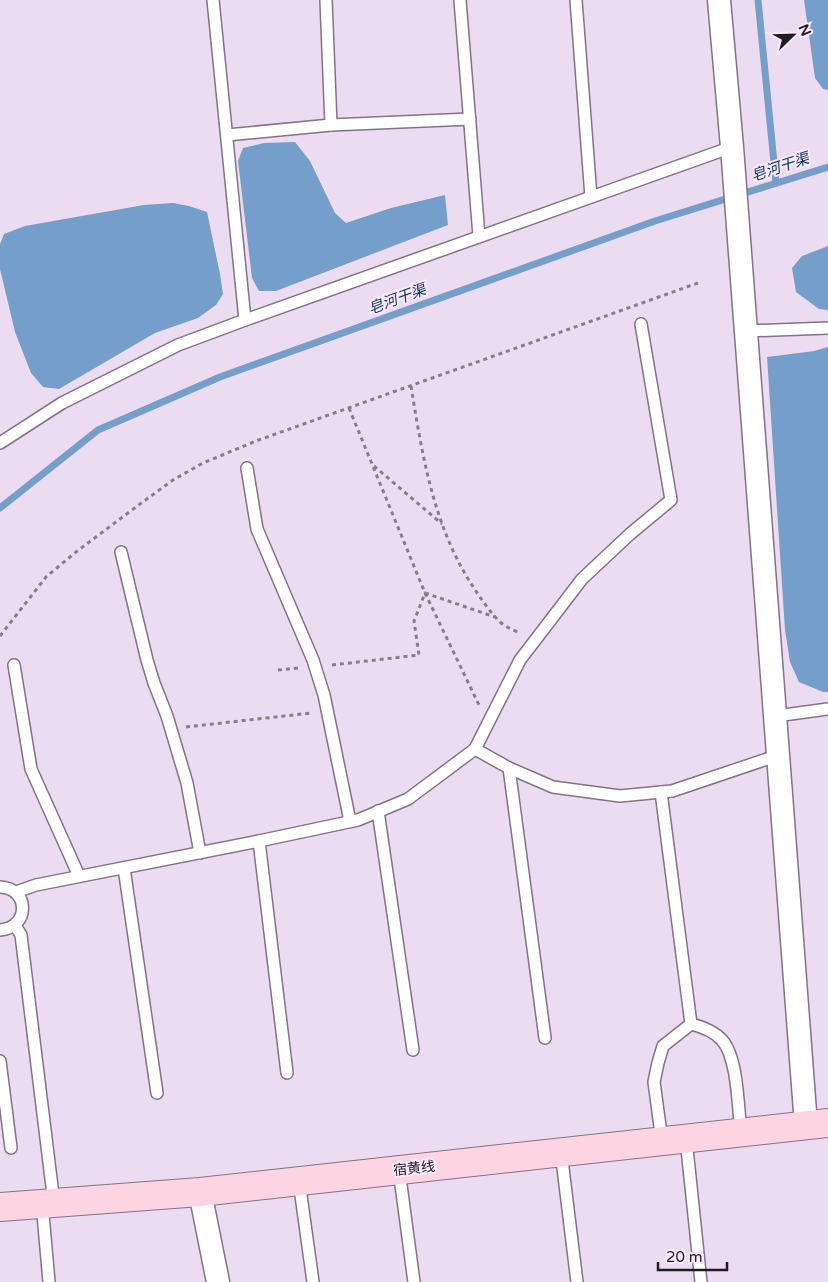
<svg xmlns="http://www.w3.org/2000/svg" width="828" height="1282" font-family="'Varela Round','Noto Sans SC',sans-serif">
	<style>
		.water { fill: #769eca }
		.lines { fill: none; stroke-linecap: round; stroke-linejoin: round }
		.stream { stroke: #769eca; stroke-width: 7 }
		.lane-casing { stroke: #827386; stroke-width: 14 }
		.street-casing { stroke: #827386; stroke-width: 25 }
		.secondary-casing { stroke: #827386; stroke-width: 30 }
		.path { stroke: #887d8b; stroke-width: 3; stroke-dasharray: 4 4; stroke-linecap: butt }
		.lane { stroke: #fff; stroke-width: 11 }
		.street { stroke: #fff; stroke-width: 22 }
		.secondary { stroke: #fdd4e1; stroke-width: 28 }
		.labels { text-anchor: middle; stroke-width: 4; stroke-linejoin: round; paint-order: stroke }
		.street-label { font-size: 14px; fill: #201a21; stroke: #fae9fe }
		.water-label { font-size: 15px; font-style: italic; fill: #08355e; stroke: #fae9fe }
	</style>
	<rect width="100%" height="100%" fill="#ecdcf1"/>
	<g class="water">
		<polygon points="804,0 828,0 828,90 823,89 815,78"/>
		<polygon points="295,142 310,161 335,213 346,223 391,208 445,195 448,225 276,291 259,291 252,278 238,161 243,148 264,143"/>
		<polygon points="173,203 189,206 207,212 220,274 223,294 216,305 198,318 155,333 59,389 43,387 31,373 15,332 0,269 0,244 4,234 25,226 144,205"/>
		<polygon points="828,246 828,310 819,309 796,292 792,268 802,256"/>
		<polygon points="828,347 828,692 823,692 799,682 790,662 785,630 767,357 814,351"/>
	</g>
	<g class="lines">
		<g class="stream">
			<polyline points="758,0 776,183"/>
			<polyline points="0,508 98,430 220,377 655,221 828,167"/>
		</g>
		<defs>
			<g id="lane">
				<polyline points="213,0 245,320"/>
				<polyline points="326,0 331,125 470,119"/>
				<polyline points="460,0 479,236"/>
				<polyline points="576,0 591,197"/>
				<polyline points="227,135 331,125"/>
				<polyline points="746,331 828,328"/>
				<polyline points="0,443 62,403 178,345 245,320 732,147"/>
				<polyline points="247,468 257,529 313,660 324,695 350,821"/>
				<polyline points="121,552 147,660 154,683 167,716 187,783 200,853"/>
				<polyline points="14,665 31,769 79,876"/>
				<polyline points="776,716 828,709"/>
				<polyline points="475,749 509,768 553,787 620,796 672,791 779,755"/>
				<polyline points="509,768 545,1038"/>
				<polyline points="661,792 691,1024"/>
				<polyline points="378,811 413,1050"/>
				<polyline points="259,841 287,1073"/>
				<polyline points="124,868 157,1093"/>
				<path d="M0,887C30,888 30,928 0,930"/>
				<polyline points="16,892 36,885 259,841 358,820 408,799 475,749 520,660 582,579 630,534 671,500 641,324"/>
				<polyline points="15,925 21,935 54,1203"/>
				<polyline points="0,1061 11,1148"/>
				<polyline points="686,1139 701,1282"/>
				<path d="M662,1141L654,1082L658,1063L663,1046L691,1024C703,1027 714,1031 722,1040C738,1058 738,1108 741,1133"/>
				<polyline points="561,1152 577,1282"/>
				<polyline points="399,1170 414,1282"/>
				<polyline points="299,1181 313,1282"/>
				<polyline points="42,1203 49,1282"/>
			</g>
			<g id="street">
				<polyline points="719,0 732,147 806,1125"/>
				<polyline points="200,1192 218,1282"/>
			</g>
			<polyline id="secondary" points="0,1207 200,1192 828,1123"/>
		</defs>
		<use href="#lane" class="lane-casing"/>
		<use href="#street" class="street-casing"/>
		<use href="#secondary" class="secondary-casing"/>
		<g class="path">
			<path d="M411,386C422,454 433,523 470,582C479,596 488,610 500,622C506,627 513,630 520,633"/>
			<polyline points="349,408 425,593 479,705"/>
			<polyline points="374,466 442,524"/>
			<polyline points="0,636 46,577 76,552 136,507 173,480 203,463 256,441 698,283"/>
			<polyline points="332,665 419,655 414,621 425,593 495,617"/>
			<polyline points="278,670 299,668"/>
			<polyline points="186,727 311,713"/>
		</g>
		<use href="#lane" class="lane"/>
		<use href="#street" class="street"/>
		<use href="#secondary" class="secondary"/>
	</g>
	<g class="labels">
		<g class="street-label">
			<text transform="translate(414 1168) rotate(-6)" y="5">宿黄线</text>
		</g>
		<g class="water-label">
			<text transform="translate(780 167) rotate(-18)" y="5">皂河干渠</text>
			<text transform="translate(397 299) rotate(-20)" y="5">皂河干渠</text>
		</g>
	</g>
	<g transform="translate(793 35) rotate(67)" stroke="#fae9fe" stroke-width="4" paint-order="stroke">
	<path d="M0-4L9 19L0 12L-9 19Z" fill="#201a21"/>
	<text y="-8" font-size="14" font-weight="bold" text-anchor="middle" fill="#201a21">N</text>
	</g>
	<path d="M658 1262v8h69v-8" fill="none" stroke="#201a21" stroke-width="2.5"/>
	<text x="666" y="1262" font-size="15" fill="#201a21" stroke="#fae9fe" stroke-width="4" paint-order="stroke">20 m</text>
</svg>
